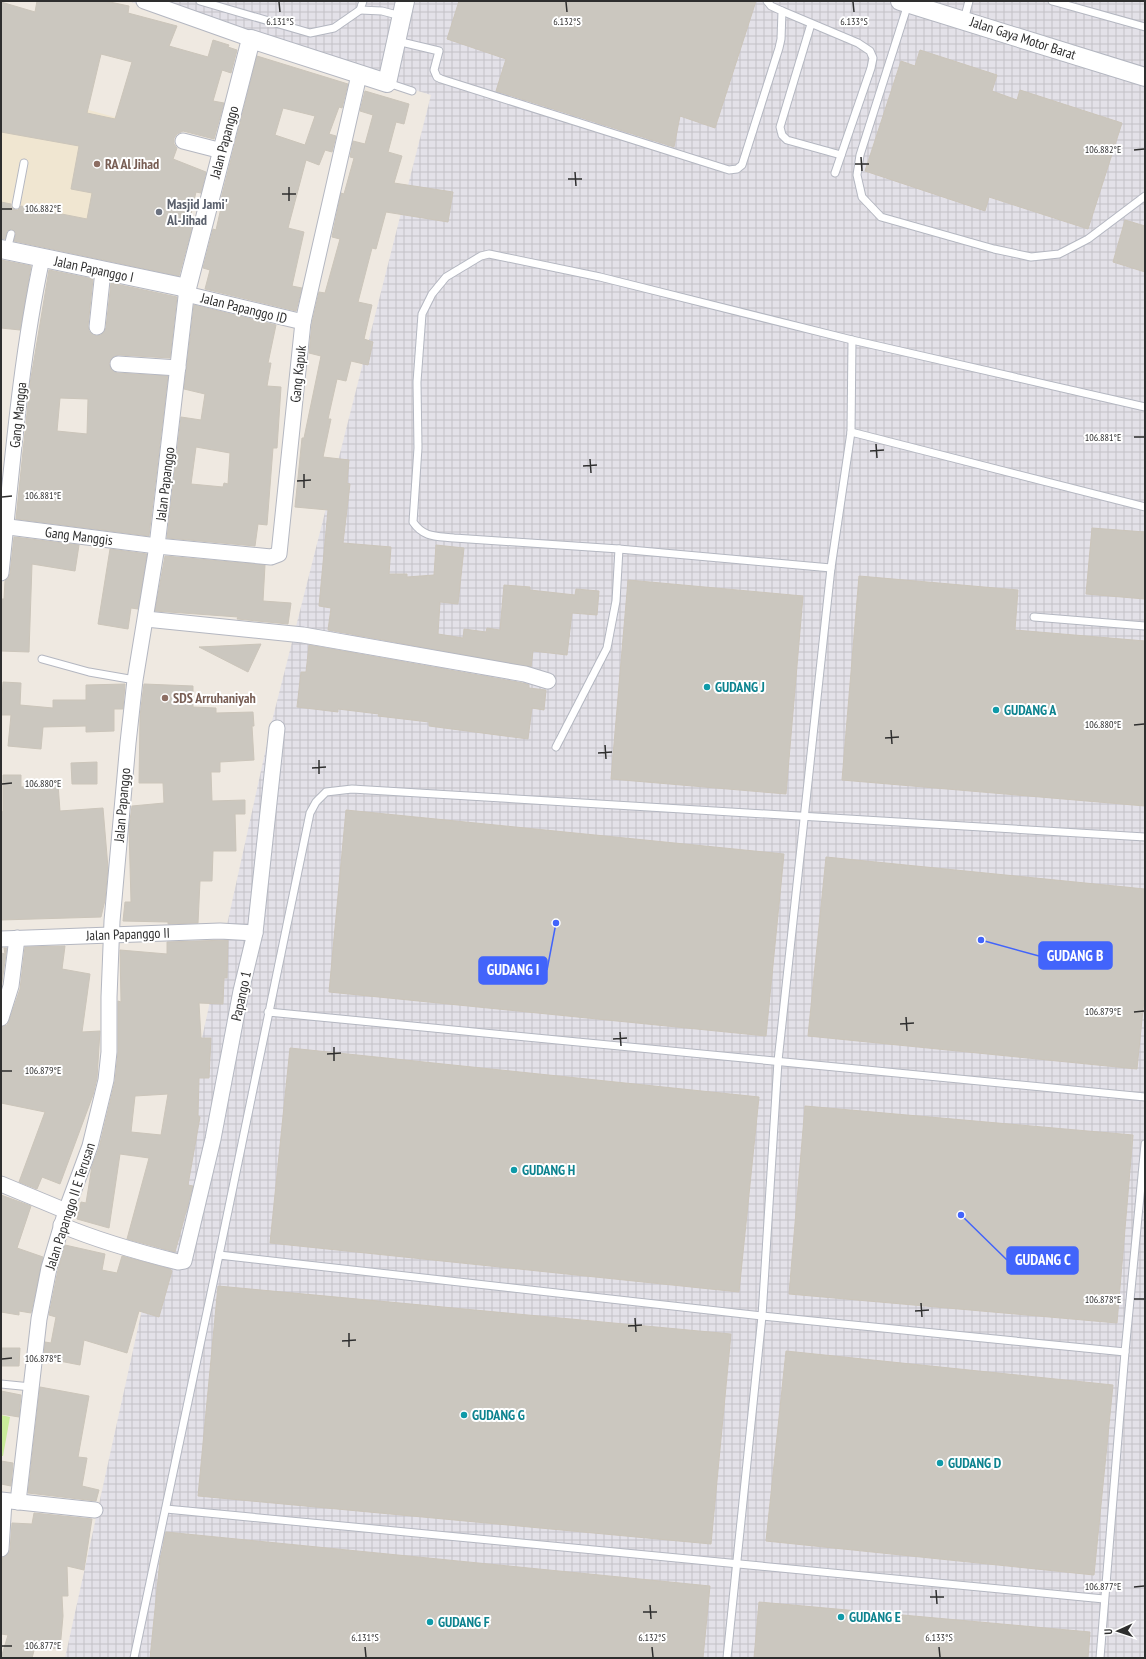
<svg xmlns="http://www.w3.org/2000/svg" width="1146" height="1659" font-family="'PT Sans Narrow',sans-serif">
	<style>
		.industrial { fill: url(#industrial-grid) }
		.education { fill: #f0e6d1 }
		.pitch { fill: #c9ec9a }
		.building { fill: #cbc7bf; stroke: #cbc5ba; fill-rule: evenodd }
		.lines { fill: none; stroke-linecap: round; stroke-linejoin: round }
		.service-casing { stroke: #b4b7c1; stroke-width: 9 }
		.minor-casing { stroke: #b4b7c1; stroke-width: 17 }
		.tertiary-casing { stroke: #b4b7c1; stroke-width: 20 }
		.service { stroke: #fff; stroke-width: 7 }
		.minor { stroke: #fff; stroke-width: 15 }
		.tertiary { stroke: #fff; stroke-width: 18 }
		.ticks { fill: none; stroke: #2e2e2e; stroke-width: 1.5 }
		.education-dot { fill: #8d6e63; stroke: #fff; stroke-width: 1.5 }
		.worship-dot { fill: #6b7280; stroke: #fff; stroke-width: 1.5 }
		.culture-dot { fill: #0f9aa8; stroke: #fff; stroke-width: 1.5 }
		.labels { text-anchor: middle; stroke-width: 4; stroke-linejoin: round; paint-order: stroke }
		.street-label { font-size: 14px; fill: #2e2e2e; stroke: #fff }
		.education-label { font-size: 14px; font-weight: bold; fill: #785e54; stroke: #fff; text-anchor: start }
		.worship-label { font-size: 14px; font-weight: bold; fill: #5b616d; stroke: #fff; text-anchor: start }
		.culture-label { font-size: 14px; font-weight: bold; fill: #0d838f; stroke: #fff; text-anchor: start }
		.ticks-label { font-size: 10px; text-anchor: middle; fill: #2e2e2e; stroke: #fff; stroke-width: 4; stroke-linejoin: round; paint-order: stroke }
		.leader { fill: none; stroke: #4264fb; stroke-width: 1.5 }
		.callout-dot { fill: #4264fb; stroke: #fff; stroke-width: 1.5 }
		.callout { fill: #4264fb; stroke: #4264fb; stroke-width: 1.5 }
		.callout-label { font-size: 15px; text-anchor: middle; font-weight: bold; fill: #fff }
	</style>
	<defs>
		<pattern id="industrial-grid" width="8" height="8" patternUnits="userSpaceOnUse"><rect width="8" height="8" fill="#e3e1e8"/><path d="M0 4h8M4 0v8" fill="none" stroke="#c3c1c7"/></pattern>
	</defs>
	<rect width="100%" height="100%" fill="#efe9e1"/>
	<polygon class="industrial" points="128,1 1145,1 1145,1658 65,1658 272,721 431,95"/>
	<polygon class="education" points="1,101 85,109 144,125 112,258 1,236"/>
	<polygon class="pitch" points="1,1415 10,1417 3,1456 1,1456"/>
	<g class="building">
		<path d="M37,1H105L129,6L128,13L177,26L169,46L208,57L213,40L229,45L228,47L237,50L231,73L222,70L213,101L224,103L214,139L183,131L177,134L174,138V144L177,148L173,159L206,172L201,193L196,192L189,223L193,224L179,276L14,241L16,233L12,229L7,231L5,239H1V202L11,204V207L15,210H18L21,206L87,219L92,193L71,189L79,146L1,132V2L35,12ZM101,54L132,62L115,119L87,113Z"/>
		<polygon points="459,1 756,1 715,128 680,116 674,147 496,91 506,59 447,39"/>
		<polygon points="920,50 997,75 992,91 1017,100 1020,90 1122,123 1088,229 989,197 985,211 865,171 901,61 915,66"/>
		<path d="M257,56L348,84L342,108L339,107L329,134L336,136L332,152L325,150L319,165L306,160L288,228L304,232L292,286L302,288L296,311L205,289L210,270L203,268L213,229L216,230L223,199H221ZM283,108L315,116L305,145L275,135Z"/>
		<polygon points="365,91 409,104 404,124 396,122 388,152 402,156 394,183 453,192 448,222 386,212 376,249 372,248 358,302 372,305 364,339 373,342 368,365 351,361 346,381 337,379 328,419 331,419 323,457 349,460 347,483 350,484 343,543 391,547 389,574 407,574 407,577 434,575 436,545 464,548 458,604 440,602 438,634 463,638 464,629 486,632 487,628 500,630 504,585 530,587 530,590 575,595 576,589 599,591 597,615 572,613 567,655 533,651 531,667 328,630 331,608 319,606 328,510 295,507 302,438 304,438 321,356 309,353 312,323 319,292 325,293 340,239 332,237 341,193 344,194 354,158 350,157 353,141 365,144 373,115 360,111"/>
		<polygon points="1125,220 1145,226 1145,272 1113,262"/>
		<polygon points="1,260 31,266 20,330 1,328"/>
		<path d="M49,270L93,279L88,326L89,331L96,336L101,335L106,328L111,283L177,297L170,358L119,355L114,356L109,363L110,368L117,373L168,376L149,536L16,519L30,384ZM60,398L88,399L87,434L57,431Z"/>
		<path d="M194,305L276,325L268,363H271L267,386L281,387L277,448H273L267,525L258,524L255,546L167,538L181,417L201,420L205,394L184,389ZM196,447L230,453L228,484L224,483L223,487L191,484Z"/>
		<polygon points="1092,528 1145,532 1145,599 1086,594"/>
		<polygon points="14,537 79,545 75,571 32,564 29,652 1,651 1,599 4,599 5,581 10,574"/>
		<polygon points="110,549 147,554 138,609 131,608 128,629 98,624"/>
		<polygon points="165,556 265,565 263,601 291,603 288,624 237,619 238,617 155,611"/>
		<polygon points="859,576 1018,590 1015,630 1145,641 1145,806 842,780"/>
		<polygon points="628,580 803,596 786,794 611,779"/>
		<polygon points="261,644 248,672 199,647"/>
		<polygon points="309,645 523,683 529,685 529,688 546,690 544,710 532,708 528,739 429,726 429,722 378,716 379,714 338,709 338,712 297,707 301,672 306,672"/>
		<polygon points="3,682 21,683 20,705 53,708 53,700 86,700 86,685 125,684 123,709 114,709 114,731 86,732 86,726 43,727 41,749 8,746 11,715 1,715"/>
		<polygon points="144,684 193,686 193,707 216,708 216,713 253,712 254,726 252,726 254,760 220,762 220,772 211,772 212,801 245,800 245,814 235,814 236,851 213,851 212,881 200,881 198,923 168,924 168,922 123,921 125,902 131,902 129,828 132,806 164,803 163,783 139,783 140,716"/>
		<polygon points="97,762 97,784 72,784 71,763"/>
		<polygon points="3,775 21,775 21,787 58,784 60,811 103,808 108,868 105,900 101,917 1,920 1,811 3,812"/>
		<polygon points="346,810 784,854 766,1036 329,992"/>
		<polygon points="826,857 1145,889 1145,990 1137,1069 808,1036"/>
		<path d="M228,940L227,978H224L223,1004L199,1003L201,1038H211L209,1078H199L198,1116L200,1117L188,1185L193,1186L175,1252L127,1239L149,1158L120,1154L109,1228L77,1219L81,1202L86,1203L92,1166L99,1148L115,1081L118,1052V1001L121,1002L120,950L167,954V942ZM168,1094L161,1135L131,1132L135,1096Z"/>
		<polygon points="65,946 62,969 90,974 82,1032 100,1031 97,1078 93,1095 60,1184 42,1177 37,1189 19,1182 45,1112 1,1103 1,1027 7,1025 9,1021 20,989 25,947"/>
		<polygon points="4,948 7,948 1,988 1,953 5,954"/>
		<polygon points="290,1048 759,1097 739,1292 270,1243"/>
		<polygon points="805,1106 1133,1135 1117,1323 789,1294"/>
		<polygon points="1,1195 31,1206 17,1248 43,1257 31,1313 19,1311 19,1315 1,1312"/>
		<polygon points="65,1245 105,1254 102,1270 117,1273 122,1256 170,1269 172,1271 159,1317 139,1311 127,1353 84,1340 80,1365 44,1358 45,1342 51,1343 56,1317 49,1315 58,1270"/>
		<polygon points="218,1286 731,1334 711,1544 198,1496"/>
		<polygon points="1,1348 20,1348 19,1366 1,1366"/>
		<polygon points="786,1351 1113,1385 1094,1575 766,1541"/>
		<polygon points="40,1387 89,1396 78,1457 87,1458 82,1486 99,1490 96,1501 28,1493"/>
		<polygon points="1,1391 21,1395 19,1417 1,1414"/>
		<polygon points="1,1461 13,1463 11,1486 1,1484"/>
		<polygon points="34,1513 92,1519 84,1570 67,1566 68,1596 62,1596 63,1616 60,1649 35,1647 32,1658 1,1658 8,1635 1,1634 2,1558 8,1554 10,1550 12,1523 32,1524"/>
		<polygon points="166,1532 710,1586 703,1658 150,1658 160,1560"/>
		<polygon points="759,1602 1090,1632 1088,1658 754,1658"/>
	</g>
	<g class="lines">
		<defs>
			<g id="service">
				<polyline points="200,1 310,33 334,28 360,10 363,1"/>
				<polyline points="1052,1 1145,27"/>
				<polyline points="908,4 860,155 857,175 862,197 881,217 994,249 1031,257 1059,254 1088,239 1145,196"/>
				<polyline points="360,10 382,11 401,16"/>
				<polyline points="782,11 858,43 870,51 873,58 871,68 835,173"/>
				<polyline points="964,20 969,1"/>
				<polyline points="811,24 780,127 782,135 787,140 841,155"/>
				<polyline points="397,41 439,51 434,70 437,77 441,79 729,170 737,169 742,165 779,48 781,39 782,11 771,6 767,1"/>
				<polyline points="388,83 412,91"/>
				<polyline points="16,205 24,163"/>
				<polyline points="7,250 11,234"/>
				<polyline points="851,432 1145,507"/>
				<path d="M831,568L619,549L454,538C436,536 424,538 413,522L418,448L417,382L422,314L432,294L446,277L481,256L489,254L600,277L852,340L1145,407"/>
				<polyline points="1034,617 1145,626"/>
				<polyline points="42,659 89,672 135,680"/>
				<polyline points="556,747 607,648 616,601 619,549"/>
				<polyline points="268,1012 1145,1097"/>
				<polyline points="219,1255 762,1316 1125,1352 1145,1144"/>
				<polyline points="1,1384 31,1387"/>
				<polyline points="166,1509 1104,1599"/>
				<polyline points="134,1658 219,1255 310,813 316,802 326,792 352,789 1145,837"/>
				<polyline points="727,1658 762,1316 778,1061 831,568 851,432 852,340"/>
				<polyline points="1100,1658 1125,1352"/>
			</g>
			<g id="minor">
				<polyline points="144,1 251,39"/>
				<polyline points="183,141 222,151"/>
				<polyline points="186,294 303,322"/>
				<polyline points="97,327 103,271"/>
				<polyline points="118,364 178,368"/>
				<polyline points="1,526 157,546 271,557 279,554 303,322 359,75"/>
				<path d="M1,573C12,468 20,361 42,258"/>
				<polyline points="146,619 303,635 525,674 548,681"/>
				<polyline points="1,939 220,931 255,933"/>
				<polyline points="1,1018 11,986 17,938"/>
				<polyline points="1,1184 66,1211"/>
				<path d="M61,1225C99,1241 138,1252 178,1262L184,1261L213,1139L241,991L255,933L277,728"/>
				<polyline points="1,1500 95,1510"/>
				<polyline points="18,1502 39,1319 49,1268 66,1211 90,1146 106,1080 109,1052 109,997 112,921 128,743 135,680 157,546 187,288"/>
				<polyline points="1,1549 4,1501"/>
			</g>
			<g id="tertiary">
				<polyline points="900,1 1145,77"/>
				<polyline points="1,249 187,288 251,39 387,83 405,1"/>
			</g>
		</defs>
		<use href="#service" class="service-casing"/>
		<use href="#minor" class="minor-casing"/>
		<use href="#tertiary" class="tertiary-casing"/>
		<use href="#service" class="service"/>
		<use href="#minor" class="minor"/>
		<use href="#tertiary" class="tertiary"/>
	</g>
	<path class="ticks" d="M279,2L280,12M566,2L567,12M853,2L854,12M1134,150L1144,149M861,157L862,171M855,164H869M575,172L576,186M568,179H582M289,187V201M282,194H296M2,209H12M1134,437H1144M876,444L877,458M870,451L884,450M590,459L591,473M583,466L597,465M304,474V488M297,481L311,480M2,497L12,496M1134,725L1144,724M891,730L892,744M885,738L899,737M605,745L606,759M598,753L612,752M319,760V774M312,768L326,767M2,784L12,783M1134,1012L1144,1011M906,1017L907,1031M900,1024L914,1023M620,1032L621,1046M613,1039L627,1038M334,1047V1061M327,1054L341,1053M2,1071H12M1134,1299H1144M921,1303L922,1317M915,1311L929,1310M635,1318L636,1332M628,1326L642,1325M349,1333V1347M342,1341L356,1340M2,1359L12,1358M1134,1587L1144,1586M936,1590L937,1604M930,1597H944M650,1605L651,1619M643,1612H657M2,1646H12M365,1647L366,1657M652,1647L653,1657M939,1647L940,1657"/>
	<g class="education-dot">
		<circle cx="97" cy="164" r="4"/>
		<circle cx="165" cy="698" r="4"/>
	</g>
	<circle class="worship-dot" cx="159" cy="212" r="4"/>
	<g class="culture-dot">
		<circle cx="707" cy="687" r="4"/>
		<circle cx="996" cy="710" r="4"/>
		<circle cx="514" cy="1170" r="4"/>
		<circle cx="464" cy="1415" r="4"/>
		<circle cx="940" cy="1463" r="4"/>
		<circle cx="841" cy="1617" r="4"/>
		<circle cx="430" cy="1622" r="4"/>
	</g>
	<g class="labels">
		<g class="street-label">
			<text transform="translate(1023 38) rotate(18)" y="5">Jalan Gaya Motor Barat</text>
			<text transform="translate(224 142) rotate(-75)" y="5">Jalan Papanggo</text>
			<text transform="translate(94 269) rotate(12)" y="5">Jalan Papanggo I</text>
			<text transform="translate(244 308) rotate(14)" y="5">Jalan Papanggo ID</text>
			<text transform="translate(298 374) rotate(-84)" y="5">Gang Kapuk</text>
			<text transform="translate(18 415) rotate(-84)" y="5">Gang Mangga</text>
			<text transform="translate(165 484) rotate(-83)" y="5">Jalan Papanggo</text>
			<text transform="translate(79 536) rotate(7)" y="5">Gang Manggis</text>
			<text transform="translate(122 805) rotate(-85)" y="5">Jalan Papanggo</text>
			<text transform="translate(128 934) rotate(-2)" y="5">Jalan Papanggo II</text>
			<text transform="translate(241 996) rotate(-78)" y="5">Papango 1</text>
			<text transform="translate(70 1206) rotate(-72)" y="5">Jalan Papanggo II E Terusan</text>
		</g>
		<g class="education-label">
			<text x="105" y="169">RA Al Jihad</text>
			<text x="173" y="703">SDS Arruhaniyah</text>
		</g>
		<g class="worship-label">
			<text x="167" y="209">Masjid Jami'<tspan x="167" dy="16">Al-Jihad</tspan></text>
		</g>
		<g class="culture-label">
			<text x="715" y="692">GUDANG J</text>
			<text x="1004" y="715">GUDANG A</text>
			<text x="522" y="1175">GUDANG H</text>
			<text x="472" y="1420">GUDANG G</text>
			<text x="948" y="1468">GUDANG D</text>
			<text x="849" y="1622">GUDANG E</text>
			<text x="438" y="1627">GUDANG F</text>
		</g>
	</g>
	<g class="ticks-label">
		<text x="280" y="25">6.131°S</text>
		<text x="567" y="25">6.132°S</text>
		<text x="854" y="25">6.133°S</text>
		<text x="1103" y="153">106.882°E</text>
		<text x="43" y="212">106.882°E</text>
		<text x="1103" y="441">106.881°E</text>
		<text x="43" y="499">106.881°E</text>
		<text x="1103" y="728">106.880°E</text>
		<text x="43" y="787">106.880°E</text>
		<text x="1103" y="1015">106.879°E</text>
		<text x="43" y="1074">106.879°E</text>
		<text x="1103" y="1303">106.878°E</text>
		<text x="43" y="1362">106.878°E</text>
		<text x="1103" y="1590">106.877°E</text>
		<text x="365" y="1641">6.131°S</text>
		<text x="652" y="1641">6.132°S</text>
		<text x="939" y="1641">6.133°S</text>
		<text x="43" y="1649">106.877°E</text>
	</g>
	<path class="leader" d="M981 940L1039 956M556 923L547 970M961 1215L1007 1260"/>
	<g class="callout-dot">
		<circle cx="981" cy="940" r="4"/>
		<circle cx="556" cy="923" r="4"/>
		<circle cx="961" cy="1215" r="4"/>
	</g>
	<g class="callout">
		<rect x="1039" y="942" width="73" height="27" rx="4"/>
		<rect x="479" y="957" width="68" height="27" rx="4"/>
		<rect x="1007" y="1247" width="71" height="27" rx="4"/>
	</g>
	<g class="callout-label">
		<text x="1075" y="961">GUDANG B</text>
		<text x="513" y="975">GUDANG I</text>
		<text x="1043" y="1265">GUDANG C</text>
	</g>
	<rect width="1146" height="1659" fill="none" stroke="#2e2e2e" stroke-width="4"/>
	<g transform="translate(1118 1631) rotate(267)" stroke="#ffffff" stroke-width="3" paint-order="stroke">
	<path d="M0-3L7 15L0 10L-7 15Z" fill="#2e2e2e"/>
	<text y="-6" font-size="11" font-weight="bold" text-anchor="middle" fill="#2e2e2e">U</text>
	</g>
</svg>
